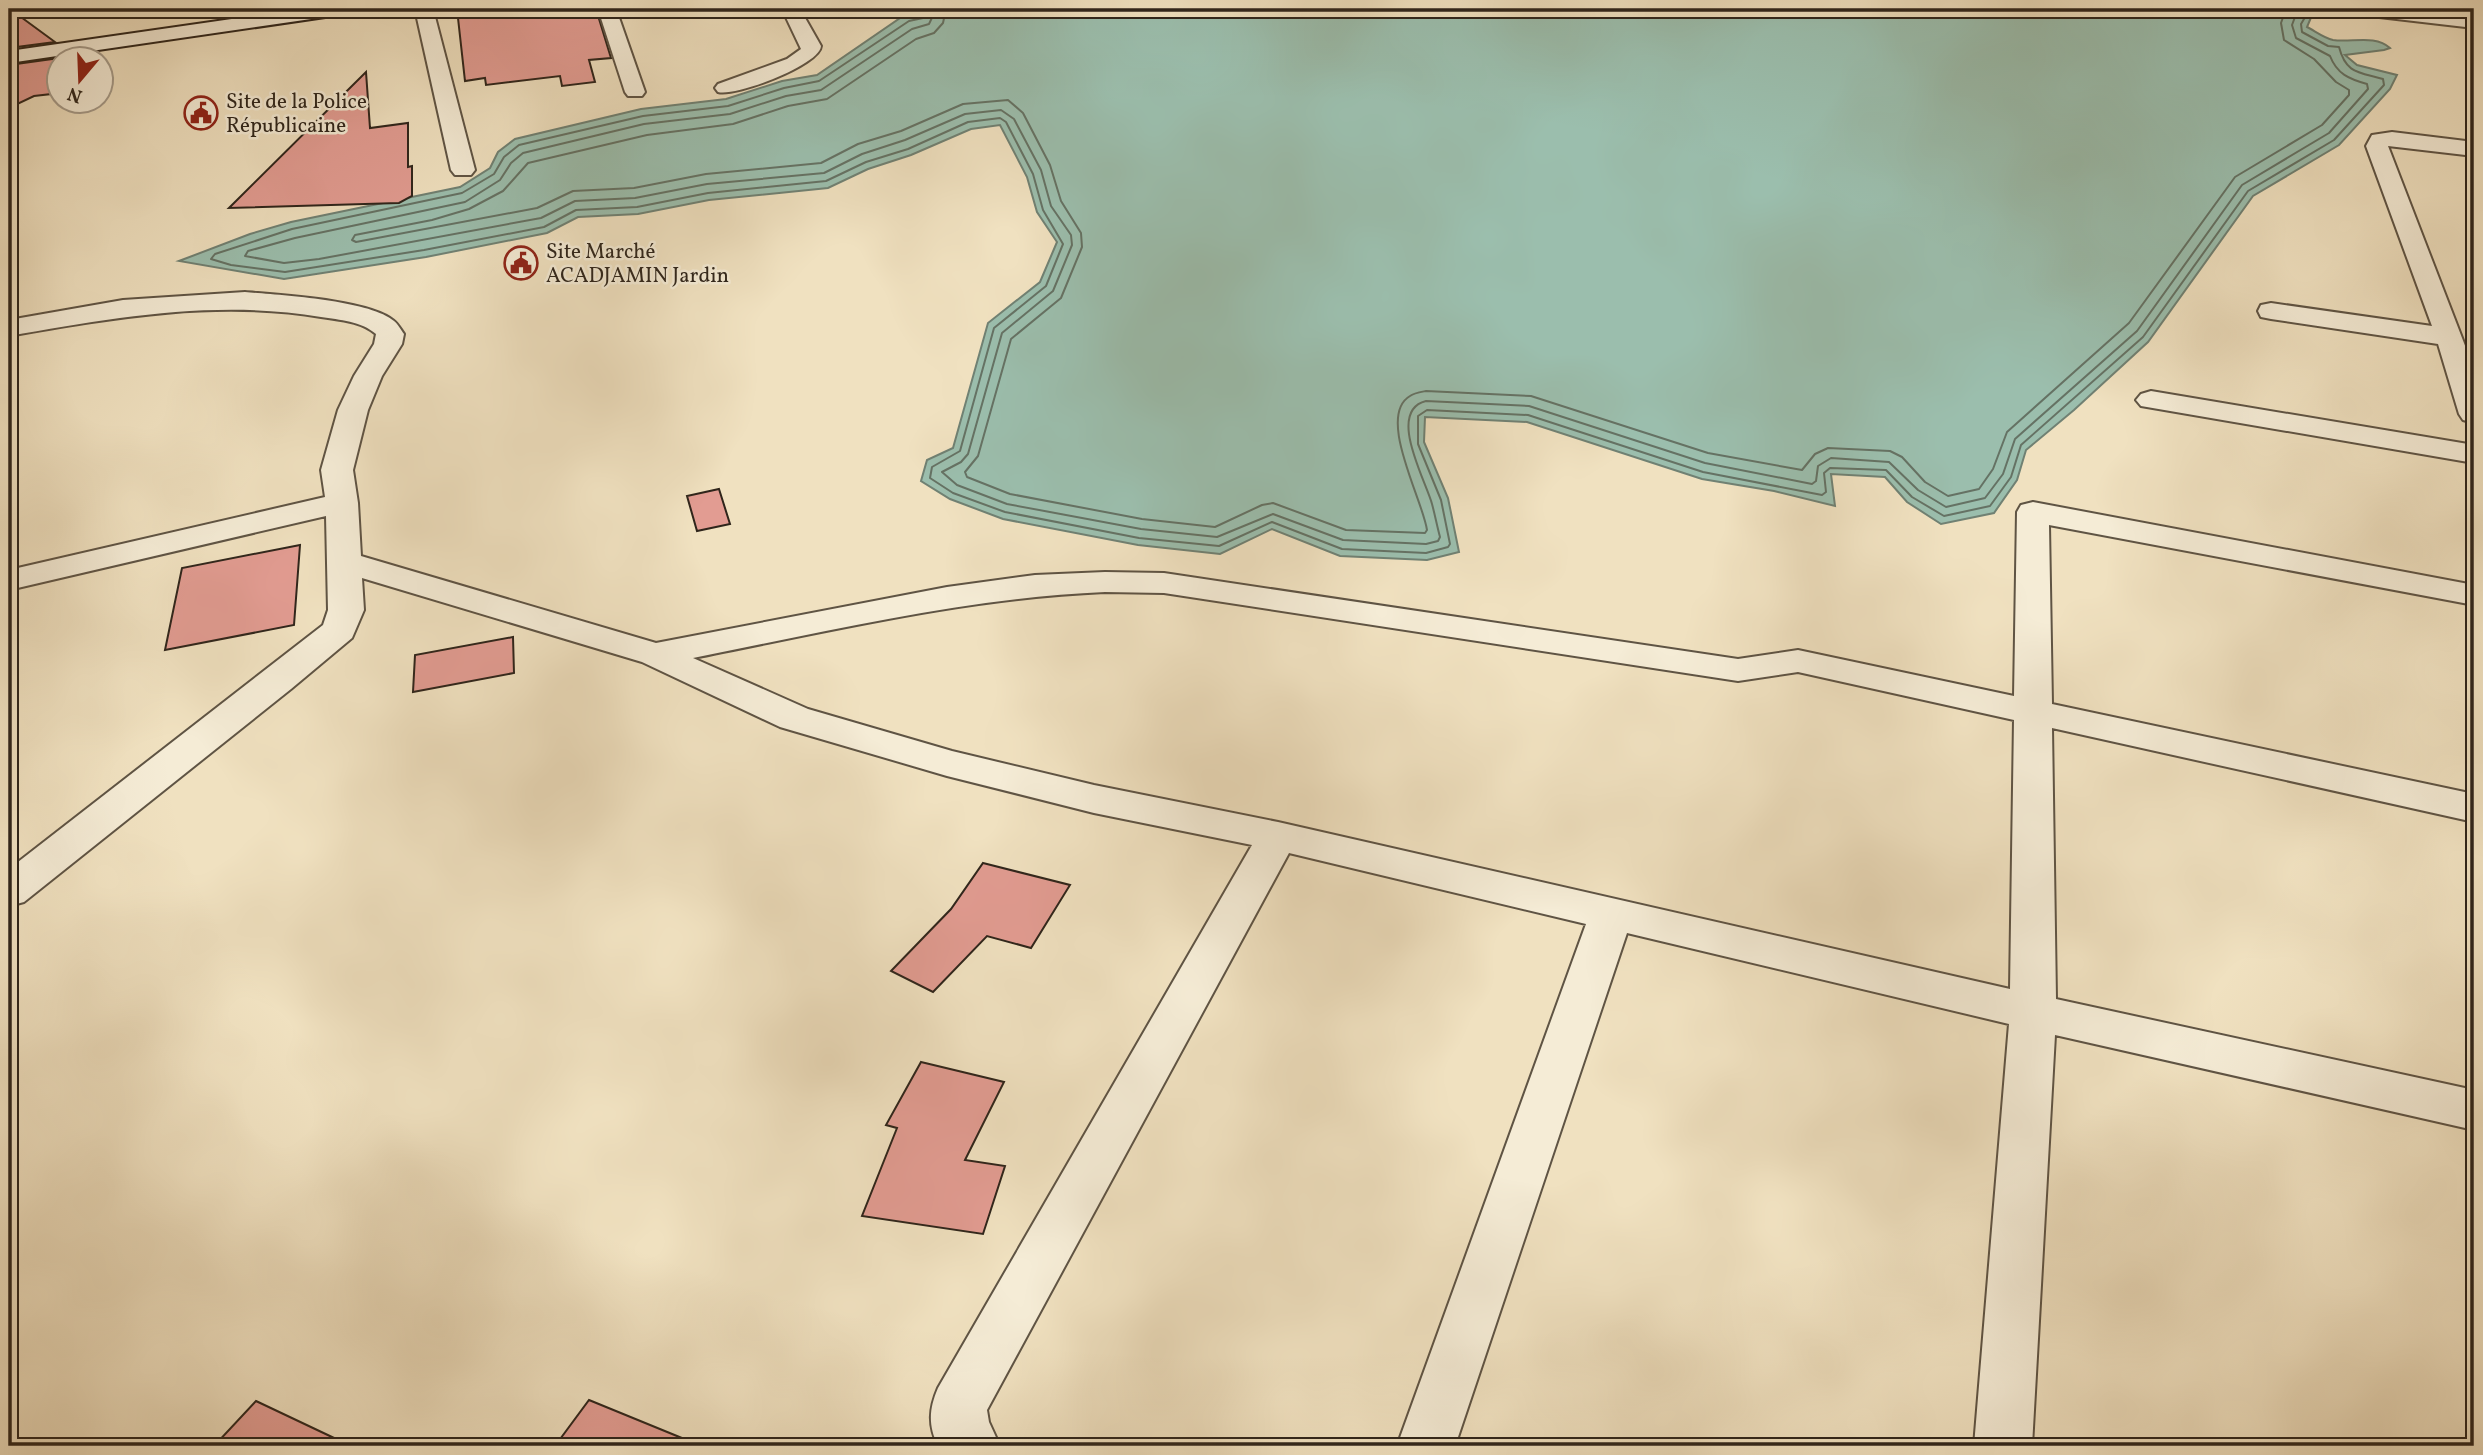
<svg xmlns="http://www.w3.org/2000/svg" width="2483" height="1455" font-family="Vollkorn,serif">
	<style>
		.water { fill: #9bbead; stroke: #708173; stroke-width: 2 }
		.lines { fill: none; stroke-linecap: round; stroke-linejoin: round }
		.shore { stroke: #657264; stroke-width: 2 }
		.building { fill: #e29c92; stroke: #2f251b; stroke-width: 2 }
		.street-casing { stroke: #5f5444; stroke-width: 4 }
		.secondary-casing { stroke: #2f251b; stroke-width: 4 }
		.street { fill: #f5ecd6; fill-rule: evenodd }
		.secondary { fill: #f5ecd6; fill-rule: evenodd }
		.labels { text-anchor: middle; stroke-width: 5; stroke-linejoin: round; paint-order: stroke }
		.far-poi-label { font-size: 21px; fill: #2f251b; stroke: #f5ecd6; text-anchor: start }
	</style>
	<rect width="100%" height="100%" fill="#f0e1c0"/>
	<filter id="stains"><feTurbulence type="fractalNoise" baseFrequency=".00286" numOctaves="4"/><feColorMatrix values="0 0 0 0 .2 0 0 0 0 .09 0 0 0 0 .02 0 0 0 .5 -.17"/></filter>
	<radialGradient id="worn" r=".72"><stop offset=".6" stop-color="#630" stop-opacity="0"/><stop offset="1" stop-color="#630" stop-opacity=".3"/></radialGradient>
	<path class="water" d="M940,9H2336L2335,13L2312,15L2307,27C2315,31 2324,38 2333,40C2351,43 2375,34 2390,48L2384,50L2345,55L2357,65L2397,75L2390,89L2339,145L2253,196L2148,342L2074,410L2026,450L2017,480L1994,513L1941,524L1907,502L1885,477L1831,474L1835,506L1774,491L1702,479L1527,422L1425,417L1424,442L1448,498L1459,552L1427,560L1340,556L1272,529L1220,554L1138,545L1003,519L950,499L921,481L927,460L953,448L988,323L1040,282L1057,242L1037,212L1027,177L1000,125L971,129L911,155L868,169L828,188L709,200L638,214L578,217L547,233L426,257L284,279L179,261L250,234L291,222L460,187L490,168L498,152L515,139L641,109L726,99L782,81L817,75L906,14Z"/>
	<g class="lines">
		<g class="shore">
			<path d="M927,9L923,18L909,21L819,81L784,88L728,106L643,116L519,145L504,157L494,174L462,193L292,229L215,254L211,259L231,265L285,272L424,250L544,227L576,210L637,207L708,193L826,181L866,162L908,149L968,122L1000,118L1006,122L1033,174L1043,210L1063,244L1046,286L994,328L960,451L932,467L930,478L953,493L1005,512L1139,538L1219,546L1272,522L1342,549L1426,553L1448,547L1450,544L1441,500L1418,444V416L1427,410L1528,415L1703,472L1822,495L1826,492L1824,473L1830,468L1886,470L1912,497L1944,516L1990,506L2011,477L2021,445L2143,337L2248,191L2334,140L2384,85L2383,79C2359,72 2346,74 2339,47L2328,46L2302,32L2301,24L2310,9"/>
			<path d="M936,9L929,24L912,29L821,90L786,96L730,114L644,124L523,153L511,163L500,180L465,202L295,238L248,251L245,256L284,263L319,259L541,218L575,201L635,198L707,184L824,173L862,154L905,140L965,114L1001,110L1014,119L1041,170L1051,206L1071,235L1072,245L1053,291L1002,333L968,454L961,462L942,472L957,485L1007,504L1141,529L1217,537L1273,514L1343,540L1426,544L1438,541L1440,537C1437,526 1435,515 1432,504C1426,481 1386,411 1426,401L1529,406L1705,463L1812,484L1816,481L1818,466L1831,458L1889,462L1918,490L1946,507L1985,498L2003,474L2015,439L2137,331L2242,185L2329,133L2368,89L2367,84C2349,79 2337,74 2330,56L2296,38L2292,25L2298,9"/>
			<path d="M946,9L943,23L934,33L916,39L827,99L788,106L733,124L647,135L528,163L503,191L469,209L432,220L355,235L352,240L356,242L537,208L573,191L634,188L706,174L821,163L858,144L901,131L963,104L1008,100L1023,113L1050,165L1061,201L1081,233L1082,247L1061,298L1011,339L978,456L965,472L967,477L1010,494L1142,519L1215,527L1262,505L1273,503L1346,530L1425,533L1427,530C1423,500 1376,416 1410,396C1414,393 1421,392 1426,391L1531,396L1708,453L1802,470L1815,454L1828,448L1890,451L1902,457L1925,482L1948,496L1979,489L1993,469L2007,432L2129,323L2235,177L2322,125L2349,95V90L2336,82L2314,59L2284,40L2281,23L2286,9"/>
		</g>
	</g>
	<g class="building">
		<polygon points="10,9 55,42 9,48"/>
		<polygon points="457,9 596,9 611,58 589,60 595,82 562,86 560,76 486,85 485,78 465,81"/>
		<polygon points="74,56 77,60 60,60 60,93 34,96 9,108 9,65"/>
		<polygon points="366,72 370,128 408,123 408,167 412,166 412,196 399,203 229,208"/>
		<polygon points="719,489 730,524 697,531 687,496"/>
		<polygon points="300,545 294,625 165,650 182,568"/>
		<polygon points="513,637 514,673 413,692 415,655"/>
		<polygon points="983,863 1070,885 1031,948 987,936 933,992 891,971 951,909"/>
		<polygon points="921,1062 1004,1082 965,1160 1005,1166 983,1234 862,1216 897,1128 886,1125"/>
		<polygon points="589,1400 699,1445 699,1446 555,1446"/>
		<polygon points="256,1401 351,1446 214,1446"/>
	</g>
	<g class="lines">
		<defs>
			<g id="street">
				<polygon points="415,9 433,9 475,170 471,175 455,175 451,170"/>
				<polygon points="598,9 616,9 645,92 642,96 628,96 625,92"/>
				<path d="M782,9H800L821,46C820,65 735,97 718,92L715,88L718,84L787,59L801,49Z"/>
				<polygon points="2353,9 2408,9 2474,16 2474,28 2362,15 2355,13"/>
				<polygon points="2392,132 2474,142 2474,156 2388,146 2474,369 2474,423 2463,420 2459,414 2438,344 2271,319 2261,317 2258,311 2261,305 2271,303 2432,326 2366,146 2372,135"/>
				<path d="M245,292C279,295 370,300 394,321C398,324 401,330 404,334L402,344L382,376L368,410L353,470L358,503L361,556L656,643L947,587L1035,575L1105,572L1164,573L1738,659L1798,650L2014,696L2017,512L2021,505L2033,502L2474,585V605L2049,525L2052,704L2474,794V822L2052,728L2056,999L2474,1090V1130L2055,1035L2032,1446H1974L2009,1024L1627,933L1455,1446H1397L1586,924L1289,853L987,1410L989,1422L1000,1446H938C928,1425 929,1409 938,1388L1252,845L1094,813L947,776L780,727L642,662L362,578L364,610L352,638L291,689L24,902L9,906V869L323,625L328,610L326,516L9,590V570L325,497L321,470L338,410L354,376L374,344L376,334C361,321 340,320 321,317C216,299 112,318 9,336V320L123,300ZM1105,592L1164,593L1738,681L1798,672L2014,720L2010,989L1278,822L1094,785L952,751L808,709L693,658C830,631 965,598 1105,592Z"/>
				<polygon points="2151,391 2474,445 2474,463 2141,406 2136,400 2141,394"/>
			</g>
			<polygon id="secondary" points="302,9 348,9 339,15 9,63 9,51"/>
		</defs>
		<use href="#street" class="street-casing"/>
		<use href="#secondary" class="secondary-casing"/>
		<use href="#street" class="street"/>
		<use href="#secondary" class="secondary"/>
	</g>
	<defs>
		<symbol id="civic-ring" viewBox="-11 -11 22 22"><circle r="9.5" fill="#f5ecd6" stroke="#8f2418" stroke-width="1.5"/><path d="M-.6-6.5H3V-4.5H.6V-3L4-1V1h2V6H-6V1h2V-1L-.6-3ZM-1.2 2.5V6h2.4V2.5Z" fill="#8f2418"/></symbol>
	</defs>
	<g fill-rule="evenodd">
		<use href="#civic-ring" x="182" y="94" width="38" height="38"/>
		<use href="#civic-ring" x="502" y="244" width="38" height="38"/>
	</g>
	<g class="labels">
		<g class="far-poi-label">
			<text x="226" y="108">Site de la Police<tspan x="226" dy="24">Républicaine</tspan></text>
			<text x="546" y="258">Site Marché<tspan x="546" dy="24">ACADJAMIN Jardin</tspan></text>
		</g>
	</g>
	<rect width="2483" height="1455" fill="none" stroke="#f0e1c0" stroke-width="35"/>
	<rect x="10" y="10" width="2462" height="1434" fill="none" stroke="#2f251b" stroke-width="3.5"/>
	<rect x="18" y="18" width="2448" height="1420" fill="none" stroke="#2f251b" stroke-width="2"/>
	<g transform="translate(80 80) rotate(199)"><circle r="33" fill="#f5ecd6" stroke="#a69c8b" stroke-width="2"/>
	<path d="M0-5L12 26L0 18L-12 26Z" fill="#8f2418"/>
	<text y="-10" font-size="19" font-weight="bold" text-anchor="middle" fill="#2f251b">N</text>
	</g>
	<rect width="100%" height="100%" filter="url(#stains)"/>
	<rect width="100%" height="100%" fill="url(#worn)"/>
</svg>
